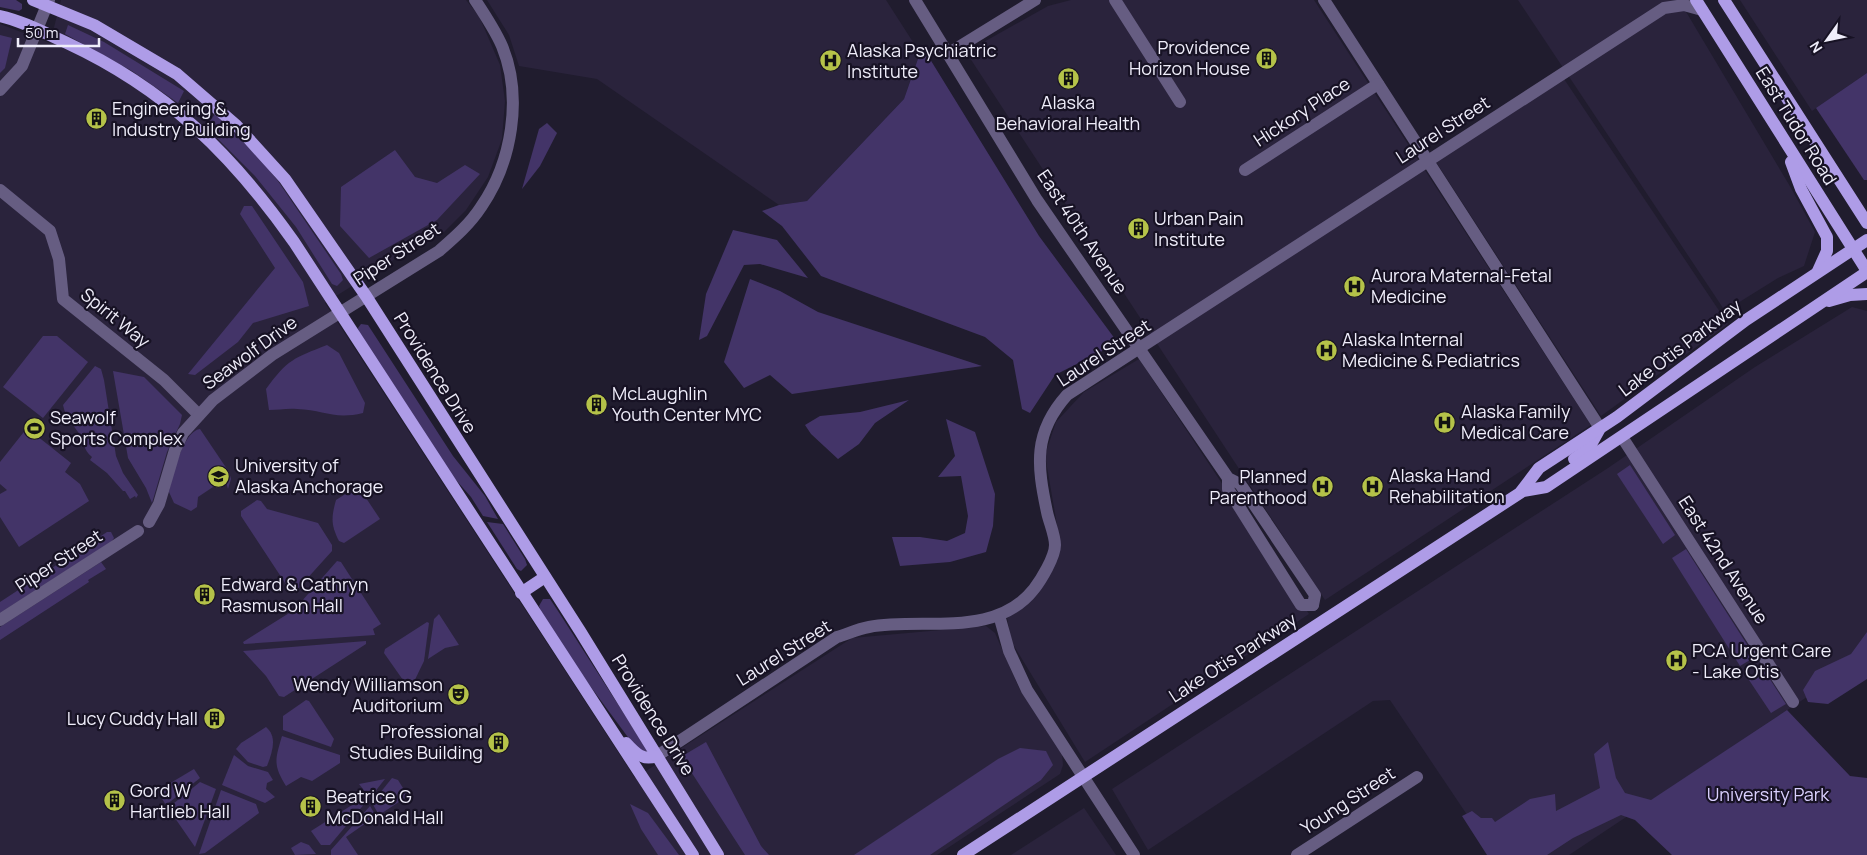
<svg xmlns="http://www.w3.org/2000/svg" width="1867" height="855" font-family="Manrope,sans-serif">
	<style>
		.built { fill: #2a233c }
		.green { fill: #433468 }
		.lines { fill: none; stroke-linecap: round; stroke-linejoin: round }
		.minor { stroke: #665d82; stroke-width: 12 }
		.major { stroke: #ae9ce7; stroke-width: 12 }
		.labels { text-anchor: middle; stroke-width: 4.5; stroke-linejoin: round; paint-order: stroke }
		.poi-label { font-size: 18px; fill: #efedfa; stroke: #171224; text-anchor: start }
		.street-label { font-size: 18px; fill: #efedfa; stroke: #171224 }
		.park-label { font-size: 18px; fill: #dad0fe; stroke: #171224 }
	</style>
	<rect width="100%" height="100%" fill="#201c2e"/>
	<g class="built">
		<polygon points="61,0 466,0 479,16 500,65 505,101 502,139 488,177 466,210 443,233 411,249 325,303 635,778 852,638 986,626 995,633 1019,688 1062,753 1063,765 1060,774 937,855 0,855 0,24 50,43"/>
		<polygon points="487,0 886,0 920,53 904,99 807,201 779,205 597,79 519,66 509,35"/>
		<polygon points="1071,0 1314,0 1591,425 1325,600 966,52 1048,6"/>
		<polygon points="1518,0 1679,0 1791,188 1815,232 1804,266 1778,278 1725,311"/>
		<polygon points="1740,0 1867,0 1867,73 1812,111"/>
		<polygon points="1564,79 1728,324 1601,416 1436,162"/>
		<polygon points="1852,307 1867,311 1867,657 1569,855 1494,855 1390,700 1373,701 1148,850 1112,789 1608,468 1755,367"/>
		<polygon points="1139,359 1309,614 1085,762 1011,641 1007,617 1039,593 1057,525 1045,455 1056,422 1084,392"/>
		<polygon points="1084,808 1116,855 1011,855"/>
	</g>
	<g class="green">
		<polygon points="0,0 16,0 22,4 22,9 19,11 0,7"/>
		<polygon points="68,25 104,42 184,91 178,103 132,71 65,34"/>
		<polygon points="0,35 12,38 5,68 0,73"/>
		<polygon points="925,51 1039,236 1118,343 1055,375 1030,413 1022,409 1013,360 985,337 821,276 782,226 762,211 779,205 807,201 904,99 920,53"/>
		<polygon points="1867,73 1867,180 1864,180 1816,108"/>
		<polygon points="215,114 261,160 278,181 341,274 343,280 337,286 332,284 296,227 255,176 206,127"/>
		<polygon points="547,123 557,133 540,166 522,189 539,129"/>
		<polygon points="395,150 415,177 437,183 465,165 480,174 437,220 369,258 340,226 341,187"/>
		<polygon points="244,206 252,206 303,282 309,306 253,323 238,342 195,375 188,374 275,268 240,214"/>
		<polygon points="733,230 777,240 808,278 760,264 744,265 707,336 699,340 706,294"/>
		<polygon points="750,279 780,291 818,312 982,366 792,394 770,375 744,388 724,362"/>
		<polygon points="361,324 368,325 453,456 485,496 498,519 483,516 471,497 448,471 359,334 358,328"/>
		<polygon points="43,336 57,336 88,362 43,418 3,387"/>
		<path d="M327,345L339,353L365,403L363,413C334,420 324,410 297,409C288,408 278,410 269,410L266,389C288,359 294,358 327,345Z"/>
		<path d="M95,366L101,369L104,380L116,456L123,473L138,495L136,498L135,496L130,499L125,491H123L107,473L90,460L92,457C82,449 85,441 78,432C71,422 66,419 63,405Z"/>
		<polygon points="113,371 144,377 182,415 180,424 167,452 152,503 146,488 128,458"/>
		<polygon points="909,400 875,423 859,444 838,459 811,434 805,425 820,416 860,412"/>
		<polygon points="946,419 975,432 995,494 993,526 986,552 950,562 900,566 892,537 920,537 947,541 965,533 968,516 961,476 938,477 955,456"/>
		<polygon points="27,428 71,463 65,472 80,484 89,501 19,547 0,517 0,494 7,490 0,484 0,462"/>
		<path d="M200,429L229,472L231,479L228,489L226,482L222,481L198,497L197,507L191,511L174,503L169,492C172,477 183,431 200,429Z"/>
		<polygon points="1630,465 1675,535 1663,544 1617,474"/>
		<path d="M358,486L380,519L344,543L339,541C331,525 331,518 336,500Z"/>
		<polygon points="257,500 261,501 267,509 318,523 332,545 332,551 295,592 291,592 241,516 241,511"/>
		<polygon points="487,522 503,524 525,559 527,565 521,571 517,569"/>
		<polygon points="107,532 111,532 114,538 111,542 0,613 0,602"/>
		<polygon points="1686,549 1755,657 1740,666 1672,558"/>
		<polygon points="337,561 341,562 381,624 373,629 375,635 244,644 243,642 294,610"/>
		<polygon points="101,562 106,569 88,580 89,582 0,640 0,627"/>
		<polygon points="543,599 550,599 558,611 648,751 641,751 630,740 582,675 543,617 539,606"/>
		<polygon points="439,614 459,645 445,648 428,659 434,619"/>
		<polygon points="427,622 429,623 424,661 410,690 384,653 385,649"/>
		<polygon points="1867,632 1867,679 1828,704 1808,702 1803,690 1815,671 1851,654"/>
		<polygon points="366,641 366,644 284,697 279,696 266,676 243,651"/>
		<polygon points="1764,670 1786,704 1771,713 1749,680"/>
		<polygon points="306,700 309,701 334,739 331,747 283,730 283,716"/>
		<polygon points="1787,710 1850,776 1867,778 1867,855 1672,855 1635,820 1621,815 1573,838 1547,855 1487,855 1462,816 1472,811 1481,818 1492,818 1495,822 1530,799 1555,794 1556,811 1600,788 1594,754 1608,742 1616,778 1625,793 1651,800"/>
		<path d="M266,727C278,737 272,753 267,766L263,767L248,762L236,749L241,743Z"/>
		<path d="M282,736L340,755V763L312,781L301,777L286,786C273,765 275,760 282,736Z"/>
		<polygon points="706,742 761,846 769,855 745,855 686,764 684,755"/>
		<polygon points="1020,748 1046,751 1053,765 1041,780 930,855 854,855 998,759"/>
		<polygon points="234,755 248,766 268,772 273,780 267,783 266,789 275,797 265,803 222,785"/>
		<polygon points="194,769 200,778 166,805 157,791"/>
		<polygon points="392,778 398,780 408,796 379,815 372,803"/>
		<polygon points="385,779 370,798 359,784"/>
		<polygon points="200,782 216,789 195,847 168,808"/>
		<polygon points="221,790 256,804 259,813 205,853 199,854"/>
		<polygon points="363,798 366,802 330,845 321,845 311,831"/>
		<polygon points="630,804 648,813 679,855 658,855 641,829"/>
		<polygon points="370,806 376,816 346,837 358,855 331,855 331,850"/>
		<polygon points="301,842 309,845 316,854 295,855 291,848"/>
	</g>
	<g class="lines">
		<g class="minor">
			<polyline points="915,0 1037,200 1228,478 1240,484 1245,491 1315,595 1313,605"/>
			<polyline points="1115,0 1180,102"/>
			<polyline points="1324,0 1600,428"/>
			<polyline points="949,53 1035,0"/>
			<polyline points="0,90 22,66 49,0"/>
			<polyline points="1245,170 1378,84"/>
			<polyline points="0,190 50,231 59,259 63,299 164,380 199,415"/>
			<polyline points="1622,437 1793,702"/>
			<polyline points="1228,478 1228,489 1301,605 1313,605"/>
			<path d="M149,522L159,504L175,450L183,433L213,400L272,355L439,251C455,237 470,224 481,207C512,162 523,97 502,46C495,30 485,15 475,0"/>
			<polyline points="999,615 1009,651 1027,690 1134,855"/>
			<polyline points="0,620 138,531"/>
			<path d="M657,756L837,637C847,634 858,629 869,627C923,617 995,639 1034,589C1041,580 1055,557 1055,545C1055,535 1049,522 1047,512C1037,465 1033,433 1067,395L1664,8L1684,5L1702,10"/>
			<polyline points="1297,855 1417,777"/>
		</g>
		<g class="major">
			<polyline points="33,0 94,25 177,74 236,125 285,179 366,296 580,631 718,855"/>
			<polyline points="1696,0 1867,271"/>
			<polyline points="1724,0 1867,223"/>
			<path d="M0,16C23,21 45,33 67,43C166,89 232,154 294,242L693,855"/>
			<polyline points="1791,162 1801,189 1827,237 1827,251 1818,271"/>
			<polyline points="1829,301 1850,295 1867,294"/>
			<polyline points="1574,459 1589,448 1599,430"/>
			<polyline points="1523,491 1546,487 1867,272"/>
			<polyline points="521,593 545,577"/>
			<path d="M626,743C636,754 643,761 657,756"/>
			<polyline points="963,855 1520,493 1539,468 1617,417 1746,320 1867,240"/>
		</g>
	</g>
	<defs>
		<symbol id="building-disc" viewBox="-11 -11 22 22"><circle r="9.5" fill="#b5c249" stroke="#171224"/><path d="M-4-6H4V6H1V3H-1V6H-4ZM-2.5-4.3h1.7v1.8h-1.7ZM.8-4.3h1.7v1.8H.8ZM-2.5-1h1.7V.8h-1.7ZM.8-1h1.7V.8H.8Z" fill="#111"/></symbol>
		<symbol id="hospital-disc" viewBox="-11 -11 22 22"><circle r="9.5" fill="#b5c249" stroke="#171224"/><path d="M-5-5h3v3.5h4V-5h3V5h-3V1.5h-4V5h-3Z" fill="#111"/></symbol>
		<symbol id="stadium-disc" viewBox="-11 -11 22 22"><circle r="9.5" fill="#b5c249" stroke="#171224"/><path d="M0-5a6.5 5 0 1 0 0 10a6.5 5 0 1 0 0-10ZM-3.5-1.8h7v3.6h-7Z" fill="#111"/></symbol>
		<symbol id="university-disc" viewBox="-11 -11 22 22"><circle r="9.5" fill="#b5c249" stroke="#171224"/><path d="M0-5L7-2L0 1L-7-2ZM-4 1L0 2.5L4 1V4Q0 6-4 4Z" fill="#111"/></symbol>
		<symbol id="theatre-disc" viewBox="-11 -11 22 22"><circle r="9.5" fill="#b5c249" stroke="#171224"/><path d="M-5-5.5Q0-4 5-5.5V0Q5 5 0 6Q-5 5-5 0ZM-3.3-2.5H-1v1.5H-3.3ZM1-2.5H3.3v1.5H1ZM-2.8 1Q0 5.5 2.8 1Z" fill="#111"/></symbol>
	</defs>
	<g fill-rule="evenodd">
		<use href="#building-disc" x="1254" y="46" width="25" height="25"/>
		<use href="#hospital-disc" x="818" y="48" width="25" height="25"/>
		<use href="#building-disc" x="1056" y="66" width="25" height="25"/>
		<use href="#building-disc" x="84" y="106" width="25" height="25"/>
		<use href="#building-disc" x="1126" y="216" width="25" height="25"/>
		<use href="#hospital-disc" x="1342" y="274" width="25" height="25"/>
		<use href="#hospital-disc" x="1314" y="338" width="25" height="25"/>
		<use href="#building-disc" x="584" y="392" width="25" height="25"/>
		<use href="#hospital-disc" x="1432" y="410" width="25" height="25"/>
		<use href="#stadium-disc" x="22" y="416" width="25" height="25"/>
		<use href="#university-disc" x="206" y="464" width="25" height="25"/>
		<use href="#hospital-disc" x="1360" y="474" width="25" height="25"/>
		<use href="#hospital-disc" x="1310" y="474" width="25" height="25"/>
		<use href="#building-disc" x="192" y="582" width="25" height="25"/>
		<use href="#hospital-disc" x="1664" y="648" width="25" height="25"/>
		<use href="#theatre-disc" x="446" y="682" width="25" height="25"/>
		<use href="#building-disc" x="202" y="706" width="25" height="25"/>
		<use href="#building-disc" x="486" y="730" width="25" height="25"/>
		<use href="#building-disc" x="102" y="788" width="25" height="25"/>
		<use href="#building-disc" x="298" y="794" width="25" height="25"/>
	</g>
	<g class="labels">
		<g class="poi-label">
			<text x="1250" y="54" text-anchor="end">Providence<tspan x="1250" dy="21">Horizon House</tspan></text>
			<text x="847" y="57">Alaska Psychiatric<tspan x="847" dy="21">Institute</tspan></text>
			<text x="1068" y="109" text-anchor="middle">Alaska<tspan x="1068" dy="21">Behavioral Health</tspan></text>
			<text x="112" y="115">Engineering &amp;<tspan x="112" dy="21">Industry Building</tspan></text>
			<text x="1154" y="225">Urban Pain<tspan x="1154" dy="21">Institute</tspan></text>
			<text x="1371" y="282">Aurora Maternal-Fetal<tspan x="1371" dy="21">Medicine</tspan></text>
			<text x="1342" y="346">Alaska Internal<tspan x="1342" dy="21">Medicine &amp; Pediatrics</tspan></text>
			<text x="612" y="400">McLaughlin<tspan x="612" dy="21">Youth Center MYC</tspan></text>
			<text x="1461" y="418">Alaska Family<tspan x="1461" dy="21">Medical Care</tspan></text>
			<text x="50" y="424">Seawolf<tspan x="50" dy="21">Sports Complex</tspan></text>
			<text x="235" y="472">University of<tspan x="235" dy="21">Alaska Anchorage</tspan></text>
			<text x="1389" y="482">Alaska Hand<tspan x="1389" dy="21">Rehabilitation</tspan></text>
			<text x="1307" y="483" text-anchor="end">Planned<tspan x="1307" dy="21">Parenthood</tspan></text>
			<text x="221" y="591">Edward &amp; Cathryn<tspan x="221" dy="21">Rasmuson Hall</tspan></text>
			<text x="1692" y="657">PCA Urgent Care<tspan x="1692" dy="21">- Lake Otis</tspan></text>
			<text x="443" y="691" text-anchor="end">Wendy Williamson<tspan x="443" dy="21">Auditorium</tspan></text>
			<text x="198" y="725" text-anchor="end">Lucy Cuddy Hall</text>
			<text x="483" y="738" text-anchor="end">Professional<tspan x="483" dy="21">Studies Building</tspan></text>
			<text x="130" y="797">Gord W<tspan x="130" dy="21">Hartlieb Hall</tspan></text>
			<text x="326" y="803">Beatrice G<tspan x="326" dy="21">McDonald Hall</tspan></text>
		</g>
		<g class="street-label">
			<text transform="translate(1302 112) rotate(-33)" y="6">Hickory Place</text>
			<text transform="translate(1796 126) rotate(58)" y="6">East Tudor Road</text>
			<text transform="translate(1443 130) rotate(-33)" y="6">Laurel Street</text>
			<text transform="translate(1082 232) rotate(56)" y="6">East 40th Avenue</text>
			<text transform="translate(397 254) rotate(-33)" y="6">Piper Street</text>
			<text transform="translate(115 318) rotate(39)" y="6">Spirit Way</text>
			<text transform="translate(1680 348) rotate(-37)" y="6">Lake Otis Parkway</text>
			<text transform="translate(250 353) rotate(-36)" y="6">Seawolf Drive</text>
			<text transform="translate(1104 353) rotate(-33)" y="6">Laurel Street</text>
			<text transform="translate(435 373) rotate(58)" y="6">Providence Drive</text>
			<text transform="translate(1723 560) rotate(57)" y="6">East 42nd Avenue</text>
			<text transform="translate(59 561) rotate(-33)" y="6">Piper Street</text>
			<text transform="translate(784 653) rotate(-32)" y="6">Laurel Street</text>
			<text transform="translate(1233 658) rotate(-33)" y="6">Lake Otis Parkway</text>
			<text transform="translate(653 715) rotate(58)" y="6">Providence Drive</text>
			<text transform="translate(1348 801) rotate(-33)" y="6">Young Street</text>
		</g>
		<g class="park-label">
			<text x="1768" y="801">University Park</text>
		</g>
	</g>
	<g transform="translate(1827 40) rotate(237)" stroke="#171224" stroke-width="4" paint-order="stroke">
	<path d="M0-4L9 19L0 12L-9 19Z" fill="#efedfa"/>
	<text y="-8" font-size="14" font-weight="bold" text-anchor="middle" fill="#efedfa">N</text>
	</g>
	<path d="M18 38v8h81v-8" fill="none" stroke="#efedfa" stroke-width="2.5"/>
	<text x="25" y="38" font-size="15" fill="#efedfa" stroke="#171224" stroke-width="4" paint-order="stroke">50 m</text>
</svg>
